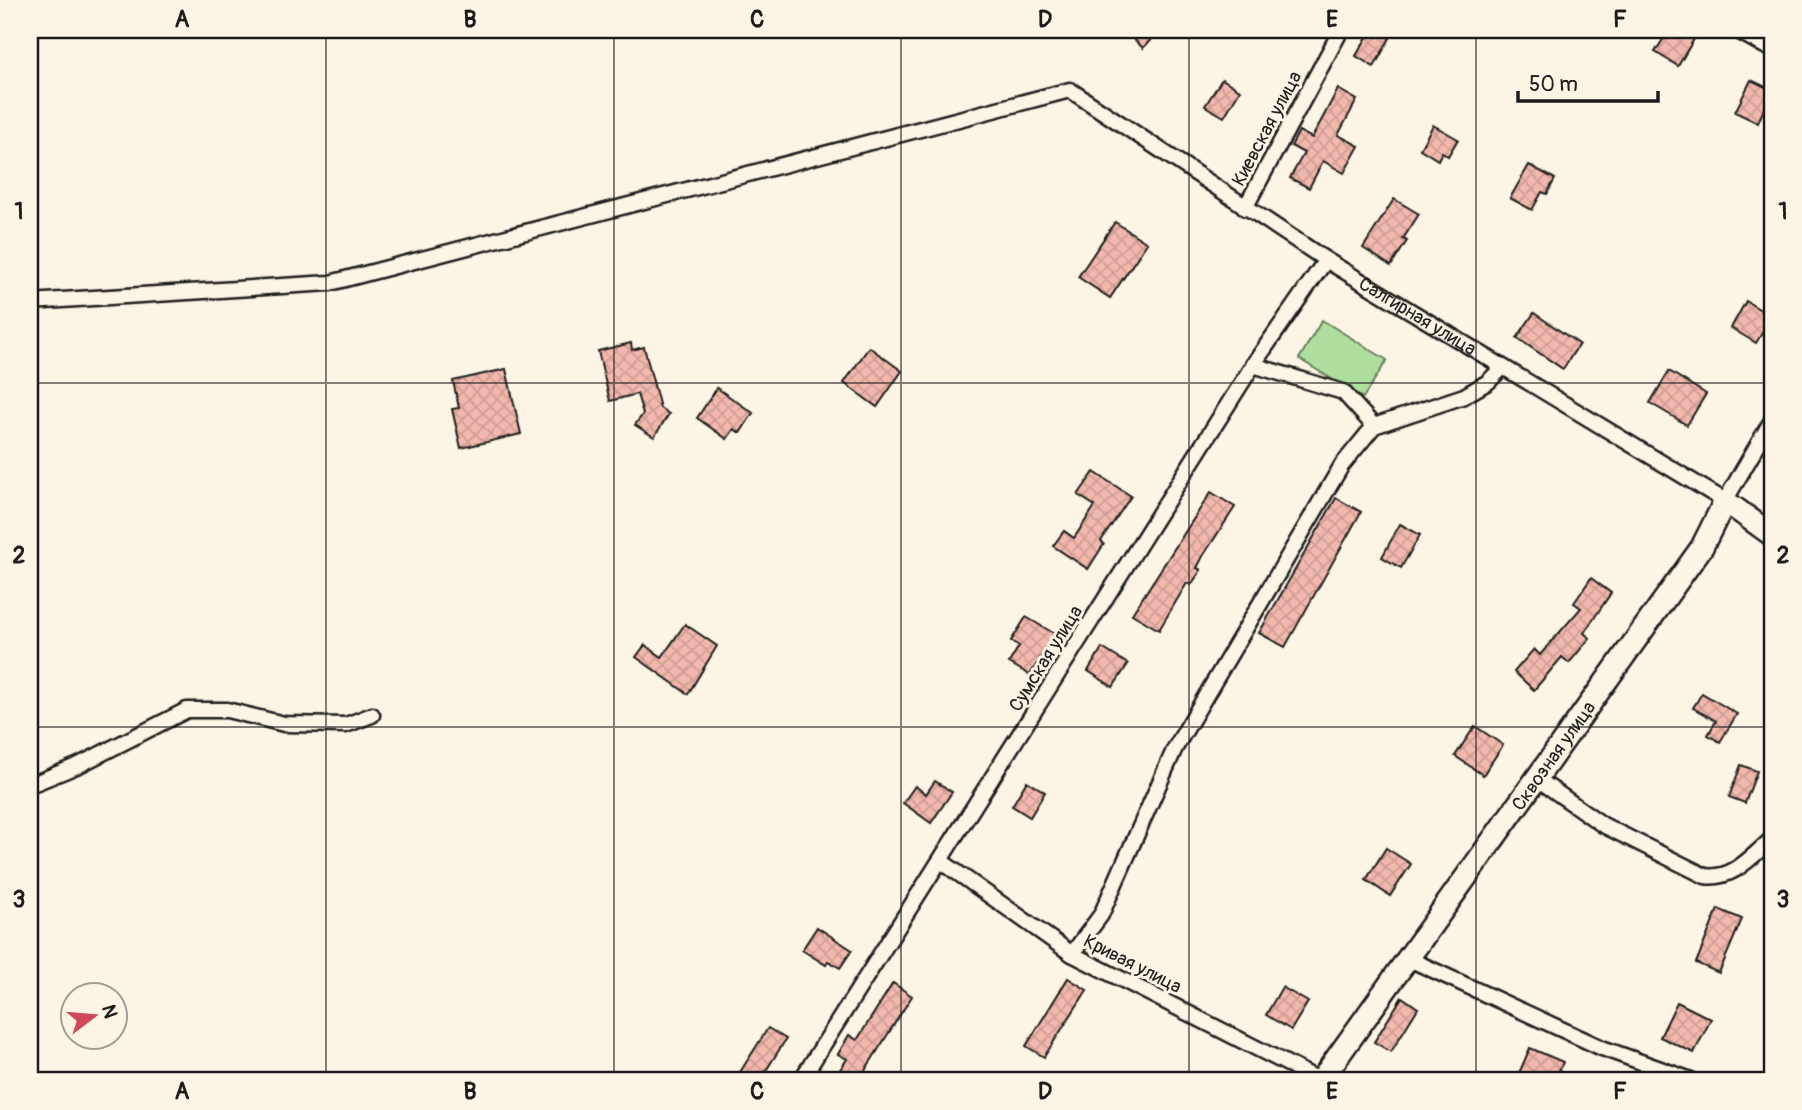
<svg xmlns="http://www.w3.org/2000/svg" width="1802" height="1110" font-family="Pangolin,sans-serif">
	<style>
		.pitch { fill: #afdf9f; stroke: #667e5e; stroke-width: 2 }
		.building { fill: url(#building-cross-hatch); stroke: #1c1c1c; stroke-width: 2 }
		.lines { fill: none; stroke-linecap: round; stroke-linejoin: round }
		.street-casing { stroke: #1c1c1c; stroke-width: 19 }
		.secondary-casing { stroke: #1c1c1c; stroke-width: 26 }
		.street { stroke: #fcf5e5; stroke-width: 14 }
		.secondary { stroke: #fcf5e5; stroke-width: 21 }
		.grid { fill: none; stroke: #1c1c1c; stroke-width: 2; stroke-opacity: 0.55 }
		.labels { text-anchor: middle; stroke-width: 6; stroke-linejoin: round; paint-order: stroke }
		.street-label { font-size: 19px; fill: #1c1c1c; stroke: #fcf5e5 }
		.neatline { fill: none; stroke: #1c1c1c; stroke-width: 2.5 }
		.grid-label { font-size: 23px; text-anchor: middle; font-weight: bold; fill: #1c1c1c }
	</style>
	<defs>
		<pattern id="building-cross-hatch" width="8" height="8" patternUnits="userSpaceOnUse" patternTransform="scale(1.75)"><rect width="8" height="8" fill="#f2b8ad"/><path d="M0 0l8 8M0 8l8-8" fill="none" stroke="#cf9e94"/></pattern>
	</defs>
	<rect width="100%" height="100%" fill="#fcf5e5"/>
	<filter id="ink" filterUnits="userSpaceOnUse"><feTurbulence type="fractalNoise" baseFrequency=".0143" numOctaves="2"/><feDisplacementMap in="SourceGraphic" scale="14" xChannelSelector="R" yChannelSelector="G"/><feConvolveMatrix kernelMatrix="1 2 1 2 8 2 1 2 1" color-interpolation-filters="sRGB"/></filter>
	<g filter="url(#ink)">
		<polygon class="pitch" points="1322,320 1387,360 1363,398 1299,359"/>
		<g class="building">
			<polygon points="1124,30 1160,30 1143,48"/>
			<polygon points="1371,30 1390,38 1374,67 1356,56"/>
			<polygon points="1669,30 1680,30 1694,39 1678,66 1655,52"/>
			<polygon points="1222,79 1240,90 1224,117 1205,106"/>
			<polygon points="1751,80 1772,90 1758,123 1735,112"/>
			<polygon points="1338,89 1357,100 1338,135 1359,146 1344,173 1323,161 1309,188 1290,178 1304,153 1291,146 1299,131 1312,138"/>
			<polygon points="1433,125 1458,139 1448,156 1442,152 1438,160 1420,149"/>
			<polygon points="1529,165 1555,179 1547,194 1542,192 1532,210 1510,198"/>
			<polygon points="1394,199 1419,214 1403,239 1407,241 1391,266 1363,248"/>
			<polygon points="1115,222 1147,243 1110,298 1078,277"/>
			<polygon points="1746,301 1772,317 1756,343 1731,328"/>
			<polygon points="1534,313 1579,344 1563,369 1517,338"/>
			<polygon points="631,343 632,350 644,347 660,408 669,414 654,437 635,425 643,414 637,394 610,401 598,351"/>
			<polygon points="869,347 902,371 877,407 844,383"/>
			<polygon points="506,369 521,434 461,448 452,409 459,408 453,381"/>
			<polygon points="1669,371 1706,394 1687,425 1650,403"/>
			<polygon points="717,388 753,413 740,433 734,429 727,439 697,418"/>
			<polygon points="1094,472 1131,496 1101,541 1104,544 1088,569 1053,546 1064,531 1074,538 1095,506 1078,495"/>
			<polygon points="1211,492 1235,507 1203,556 1197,568 1201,570 1191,585 1187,583 1159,630 1132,614"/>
			<polygon points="1336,498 1361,512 1285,647 1259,633"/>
			<polygon points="1400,524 1420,535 1401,568 1382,557"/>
			<polygon points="1591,578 1611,593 1584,633 1590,638 1569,663 1562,657 1534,690 1514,672 1534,649 1540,655 1581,608 1574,603"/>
			<polygon points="1026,617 1055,634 1030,675 1009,663 1019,646 1011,641"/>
			<polygon points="685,624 717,646 688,694 636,657 645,645 662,657"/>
			<polygon points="1102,648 1128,664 1113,687 1088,671"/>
			<polygon points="1702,693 1737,714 1720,742 1708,735 1716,721 1693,708"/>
			<polygon points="1475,726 1503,745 1483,775 1455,756"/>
			<polygon points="1741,765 1757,771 1745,803 1729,797"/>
			<polygon points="935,781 952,792 931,823 903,803 915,786 926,794"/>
			<polygon points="1027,781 1045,792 1030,817 1012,806"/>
			<polygon points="1386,848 1411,864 1390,896 1366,880"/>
			<polygon points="1718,909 1742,919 1719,973 1696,963"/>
			<polygon points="817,927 852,950 840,968 828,961 826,965 802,950"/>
			<polygon points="1068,978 1087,990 1044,1057 1026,1046"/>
			<polygon points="893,983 912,996 859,1080 833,1080 847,1059 838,1054 849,1035 857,1040"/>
			<polygon points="1282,987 1308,1002 1291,1030 1266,1015"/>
			<polygon points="1402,997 1418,1008 1391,1052 1374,1042"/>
			<polygon points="1677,1002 1711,1019 1694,1053 1660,1037"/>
			<polygon points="768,1028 786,1039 760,1080 735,1080"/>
			<polygon points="1530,1048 1563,1062 1555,1080 1516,1080"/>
		</g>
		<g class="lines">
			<defs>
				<g id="street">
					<polyline points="1736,30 1772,50"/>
					<polyline points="1245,208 1341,30"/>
					<path id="s1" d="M30,302L330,283L1070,90L1326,260L1725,501L1772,420"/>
					<polyline points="1253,365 1343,392 1374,426"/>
					<path d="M1536,778L1603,825L1705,876C1733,880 1752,856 1772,839"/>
					<polyline points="30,785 79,765 187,710 227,710 284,724 346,725 372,715"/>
					<polyline points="941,861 1072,954 1319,1080"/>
					<polyline points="1072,954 1101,915 1175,748 1342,465 1374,426 1464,396 1488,382 1502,368"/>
					<polyline points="1407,958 1602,1048 1691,1080"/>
					<polyline points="801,1080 1253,365 1326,260"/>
				</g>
				<g id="secondary">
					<path id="s2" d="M1321,1080L1702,547L1725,501L1772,535"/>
				</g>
			</defs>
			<use href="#street" class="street-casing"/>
			<use href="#secondary" class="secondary-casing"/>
			<use href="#street" class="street"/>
			<use href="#secondary" class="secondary"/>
		</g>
	</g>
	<path class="grid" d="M326,30V1080M614,30V1080M901,30V1080M1189,30V1080M1476,30V1080M30,383H1772M30,727H1772"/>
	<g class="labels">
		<g class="street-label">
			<text transform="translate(1266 128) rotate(-62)" y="7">Киевская улица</text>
			<text dy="7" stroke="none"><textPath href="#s1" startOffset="1480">Салгирная улица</textPath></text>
			<text transform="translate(1045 658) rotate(-58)" y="7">Сумская улица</text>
			<text dy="7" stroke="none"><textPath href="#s2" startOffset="399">Сквозная улица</textPath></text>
			<text transform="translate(1133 963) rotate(27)" y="7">Кривая улица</text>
		</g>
	</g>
	<rect width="1802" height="1110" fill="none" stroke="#fcf5e5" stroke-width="77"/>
	<g transform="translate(94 1016) rotate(74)"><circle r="33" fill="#fcf5e5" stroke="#a29e95" stroke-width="2"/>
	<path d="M0-5L12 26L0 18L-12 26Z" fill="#d1495b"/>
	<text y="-10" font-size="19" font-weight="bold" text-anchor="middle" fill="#1c1c1c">N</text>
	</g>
	<path d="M1518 91v10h140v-10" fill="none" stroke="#1c1c1c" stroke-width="3.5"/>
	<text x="1529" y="91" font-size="21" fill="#1c1c1c" stroke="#fcf5e5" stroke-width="5" paint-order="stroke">50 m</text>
	<rect x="38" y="38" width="1726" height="1034" class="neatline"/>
	<g class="grid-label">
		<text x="182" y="27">A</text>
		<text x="470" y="27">B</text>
		<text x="757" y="27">C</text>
		<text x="1045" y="27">D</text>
		<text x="1332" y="27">E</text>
		<text x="1620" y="27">F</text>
		<text x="19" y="219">1</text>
		<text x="1783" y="219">1</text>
		<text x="19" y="563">2</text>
		<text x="1783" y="563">2</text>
		<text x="19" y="907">3</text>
		<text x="1783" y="907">3</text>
		<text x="182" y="1099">A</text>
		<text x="470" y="1099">B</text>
		<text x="757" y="1099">C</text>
		<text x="1045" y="1099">D</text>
		<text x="1332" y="1099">E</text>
		<text x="1620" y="1099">F</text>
	</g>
</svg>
